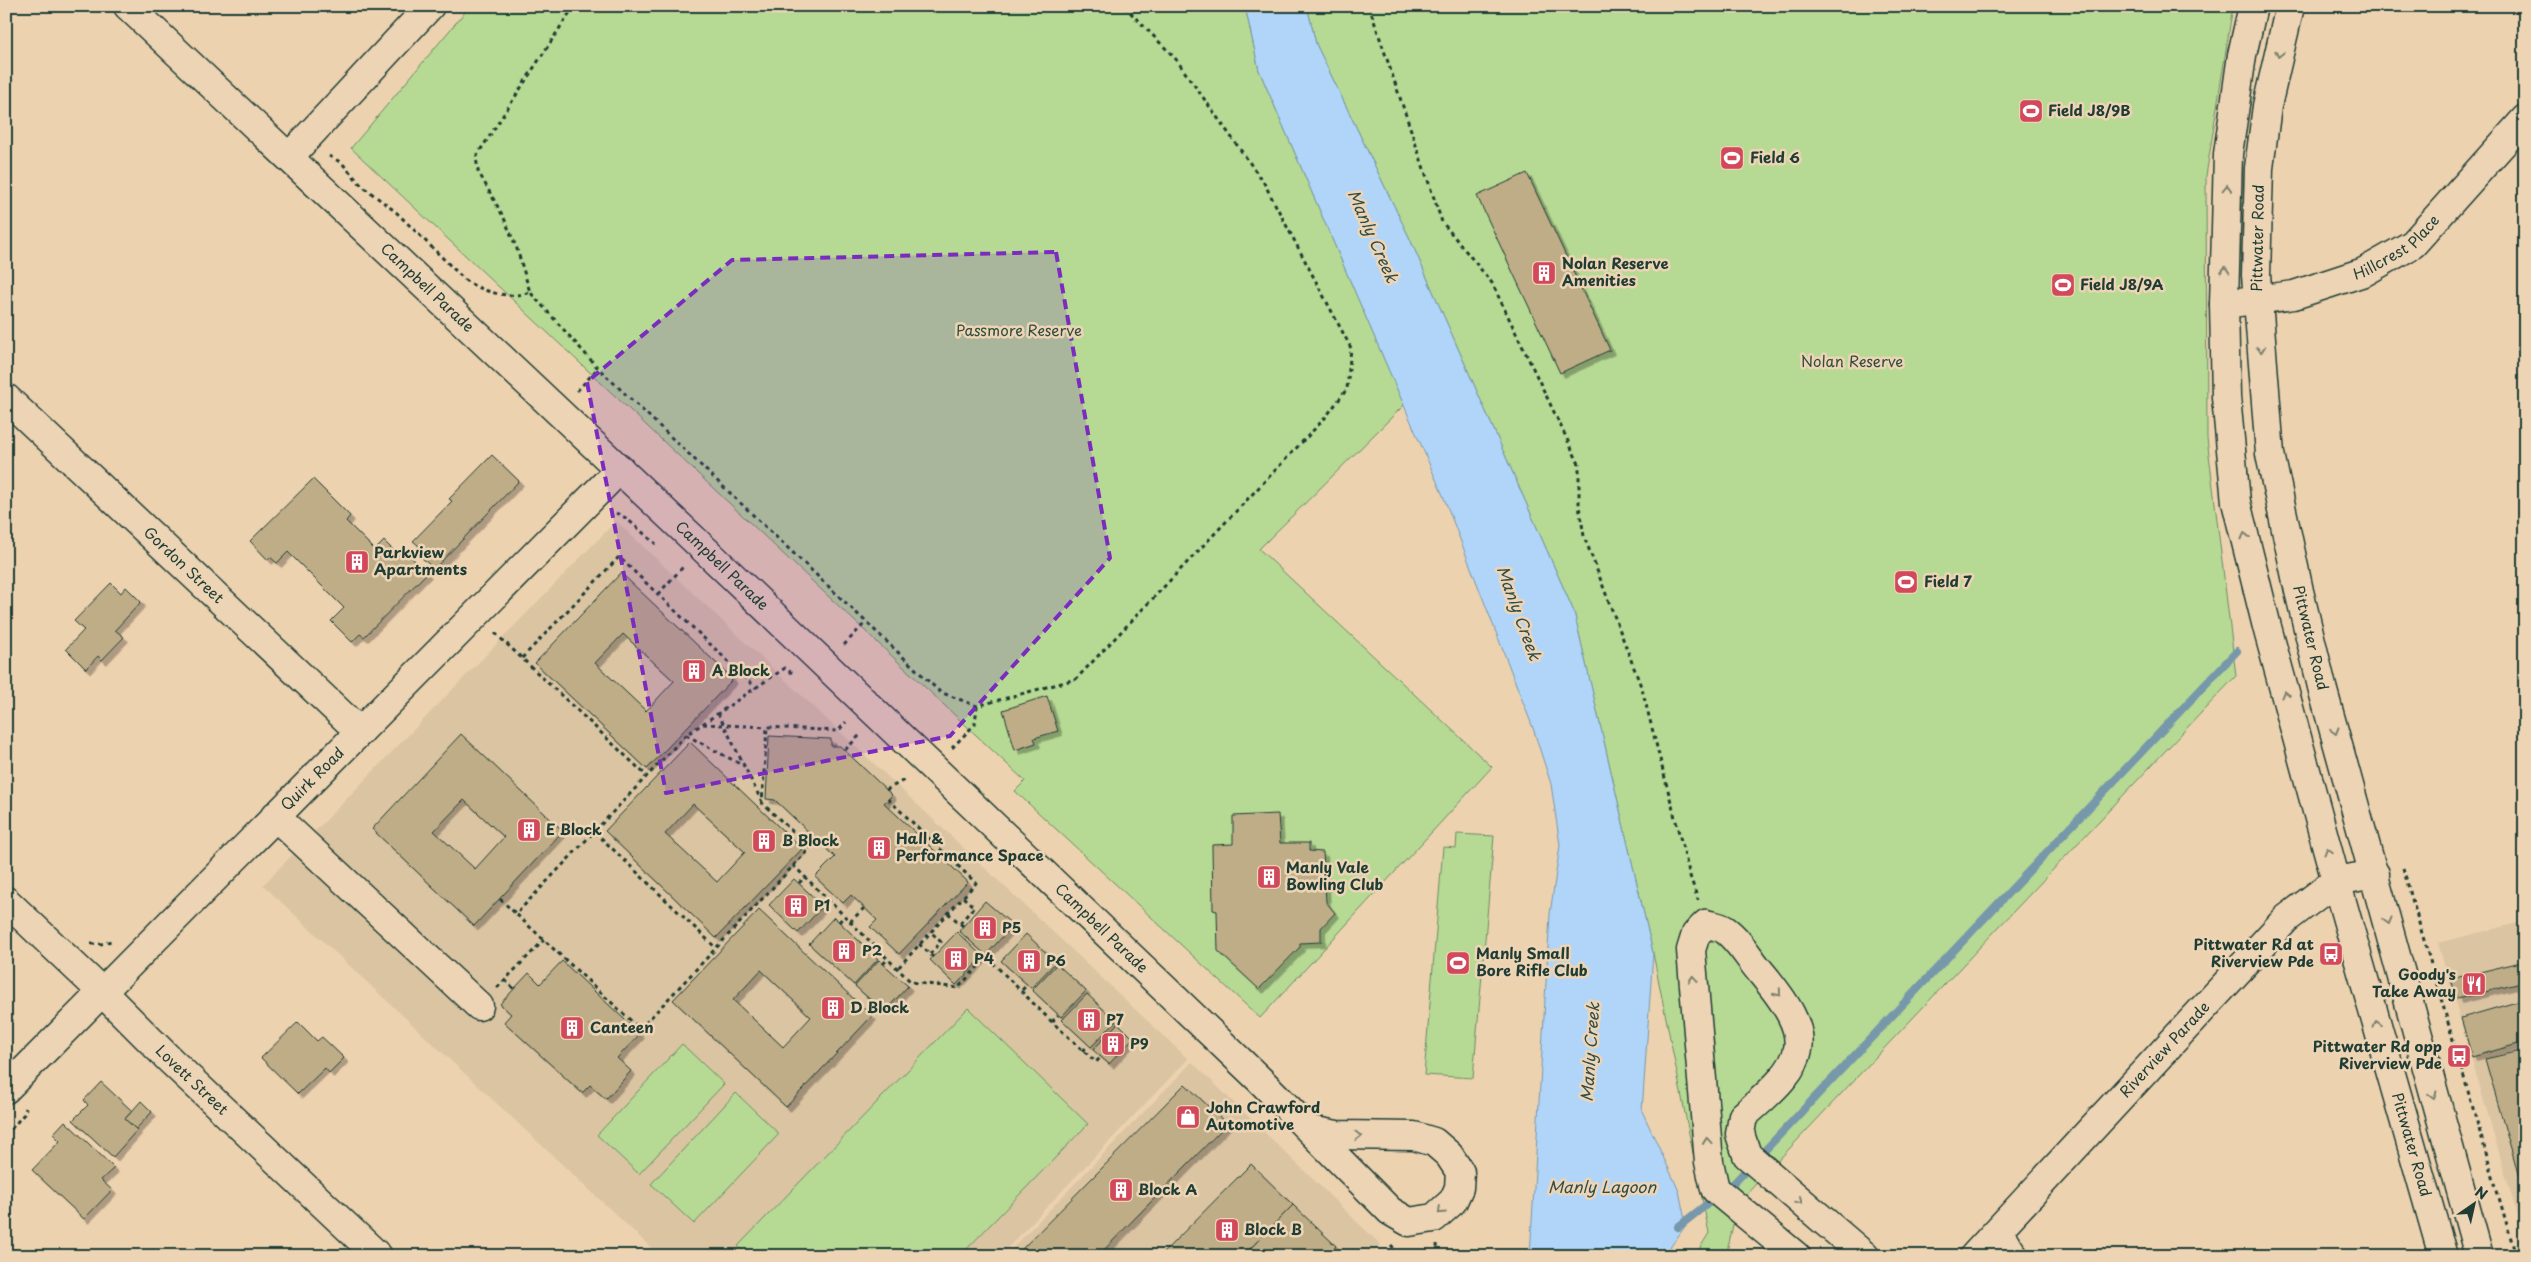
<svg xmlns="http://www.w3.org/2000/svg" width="2531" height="1262" font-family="'Playpen Sans',sans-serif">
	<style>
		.built { fill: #dbc4a2 }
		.green { fill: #b6d993; stroke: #6a8b64 }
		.water { fill: #b0d5f9; stroke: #7698aa }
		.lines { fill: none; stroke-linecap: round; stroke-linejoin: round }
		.stream { stroke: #7698aa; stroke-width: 8 }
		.building { fill: #bfad87; stroke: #1f3d34; fill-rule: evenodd; filter: url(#shadow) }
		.minor-casing { stroke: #1f3d34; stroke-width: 31 }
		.major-casing { stroke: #1f3d34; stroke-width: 31 }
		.path { stroke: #1f3d34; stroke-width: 3; stroke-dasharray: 4 4; stroke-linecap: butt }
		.minor { stroke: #edd4b5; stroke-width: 28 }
		.major { stroke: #edd4b5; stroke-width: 28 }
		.oneway { stroke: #7c816e }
		.marked { fill: #7b2cbf; fill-opacity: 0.2; stroke: #7b2cbf; stroke-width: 4; stroke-dasharray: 10 6; stroke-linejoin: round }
		.labels { text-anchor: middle; stroke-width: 5; stroke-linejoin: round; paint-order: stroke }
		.poi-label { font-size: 15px; font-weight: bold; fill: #1f3d34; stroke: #edd4b5; text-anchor: start }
		.street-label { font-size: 15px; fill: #1f3d34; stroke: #edd4b5 }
		.park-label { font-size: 15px; fill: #2e4d3e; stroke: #edd4b5 }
		.water-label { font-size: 16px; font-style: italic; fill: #2e4c48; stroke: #edd4b5 }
	</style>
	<defs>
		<filter id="shadow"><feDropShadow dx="4.5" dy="4.5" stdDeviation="0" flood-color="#0004"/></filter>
	</defs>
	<rect width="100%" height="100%" fill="#edd2b0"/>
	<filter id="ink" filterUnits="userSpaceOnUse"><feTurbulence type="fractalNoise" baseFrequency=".02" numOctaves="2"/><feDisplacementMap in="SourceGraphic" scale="10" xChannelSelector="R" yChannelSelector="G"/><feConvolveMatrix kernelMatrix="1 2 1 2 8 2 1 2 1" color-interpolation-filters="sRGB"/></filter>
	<g filter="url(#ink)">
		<g class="built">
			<polygon points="616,521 1188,1059 1000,1256 660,1256 263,885"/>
			<polygon points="2525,921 2525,1242 2438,943"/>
			<polygon points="1192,1062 1381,1245 1370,1256 1005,1256"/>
		</g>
		<g class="green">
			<polygon points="470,6 1245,6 1259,70 1404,405 1259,549 1492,767 1260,1018 1015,791 1025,781 351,148"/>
			<polygon points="1307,6 2233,6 2206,176 2207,438 2236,676 1738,1203 1726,1256 1695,1256 1709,1233 1653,953 1574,612 1409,237 1316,44"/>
			<polygon points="1457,834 1494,836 1473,1078 1424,1075 1443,847 1456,848"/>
			<polygon points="968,1008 1088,1124 960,1256 748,1256 738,1246"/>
			<polygon points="682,1044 724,1084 639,1174 597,1135"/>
			<polygon points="736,1093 779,1134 694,1224 651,1184"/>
		</g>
		<polygon class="water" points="1245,6 1307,6 1316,44 1409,237 1574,612 1653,953 1642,1111 1679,1191 1686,1225 1664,1256 1530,1256 1550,914 1560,845 1551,784 1533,728 1444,498 1259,70"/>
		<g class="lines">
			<polyline class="stream" points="1678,1227 1734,1183 2237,651"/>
		</g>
		<g class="building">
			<polygon points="1527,173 1610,350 1560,373 1477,196"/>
			<polygon points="492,455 519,481 434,569 415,551 419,546 413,541 452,501 449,499"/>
			<polygon points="313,479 350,516 346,521 375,550 384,541 399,556 404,550 427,573 364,637 360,634 352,642 331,621 344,608 288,552 277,563 270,557 268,560 250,541"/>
			<path d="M621,573L733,679L647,769L535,663ZM623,634L674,681L646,711L595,663Z"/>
			<polygon points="111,583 121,593 126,587 141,602 115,630 124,637 102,660 98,656 86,669 66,649 84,630 74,621"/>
			<polygon points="1047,696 1058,731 1034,738 1036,743 1015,750 1003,710"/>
			<path d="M461,734L563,831L474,926L372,829ZM464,800L504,837L475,869L434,831Z"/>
			<polygon points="769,736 831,739 831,746 840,746 892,795 884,803 968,882 899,954 870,927 877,920 851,895 843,903 815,877 835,857 775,800 766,799"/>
			<path d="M690,742L802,849L716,938L605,831ZM693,804L745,852L717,882L665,834Z"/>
			<polygon points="1278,814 1280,843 1309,843 1309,851 1323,852 1326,902 1335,913 1321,928 1321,942 1300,943 1300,947 1259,989 1218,951 1217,911 1213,910 1212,845 1233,844 1233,816"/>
			<polygon points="794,879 823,906 798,933 769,905"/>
			<polygon points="985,901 1013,925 986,955 959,931"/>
			<path d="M759,910L872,1016L786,1107L673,1000ZM761,970L811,1017L783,1047L733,1000Z"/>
			<polygon points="834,917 878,959 854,985 809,944"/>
			<polygon points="957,932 983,957 956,985 930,960"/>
			<polygon points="1026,934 1056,962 1031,988 1001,961"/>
			<polygon points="879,960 908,986 884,1012 855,986"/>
			<polygon points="562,961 640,1034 617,1058 631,1071 606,1099 590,1085 582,1093 504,1022 511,1014 500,1004 529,973 540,984"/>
			<polygon points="2525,961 2525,982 2457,999 2451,979"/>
			<polygon points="1057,964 1086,991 1061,1017 1032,990"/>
			<polygon points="1087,994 1116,1021 1091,1047 1062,1020"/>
			<polygon points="2520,1001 2525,1017 2525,1042 2472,1057 2461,1018"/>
			<polygon points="298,1022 317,1041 322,1037 344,1058 329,1073 325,1068 298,1094 261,1058"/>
			<polygon points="1118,1023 1133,1038 1109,1064 1093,1050"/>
			<polygon points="2525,1050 2525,1198 2485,1059"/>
			<polygon points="101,1082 132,1111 125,1119 137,1130 113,1157 73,1120 88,1105 84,1100"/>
			<polygon points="1185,1084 1227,1124 1098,1256 1015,1256"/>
			<polygon points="141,1101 152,1112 136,1129 125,1119"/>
			<polygon points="65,1121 114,1168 101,1180 112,1190 84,1219 32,1170 60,1141 53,1134"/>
			<polygon points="1251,1164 1293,1205 1243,1256 1160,1256"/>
			<polygon points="1293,1205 1336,1246 1327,1256 1243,1256"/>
		</g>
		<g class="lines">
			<defs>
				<g id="minor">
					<path id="s1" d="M128,6L702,547L1260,1080L1390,1211L1409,1222L1434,1218L1453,1201L1459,1188L1460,1172L1449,1155L1434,1142L1414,1136L1337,1135L1310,1130"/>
					<polyline points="289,157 430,6"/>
					<path id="s2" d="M2224,304L2294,295L2364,272L2413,244L2525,119"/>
					<path id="s3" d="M6,398L360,732"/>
					<polyline points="275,816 479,1006"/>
					<path id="s4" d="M6,901L101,991L171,1061L378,1256"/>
					<path id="s5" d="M6,1089L620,469"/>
					<polyline points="1998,1231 2014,1256"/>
					<path d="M1796,1256L1715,1189L1709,1162L1691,950L1696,934L1706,924C1712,926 1720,926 1725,930C1738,939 1749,958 1759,970C1818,1040 1810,1059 1743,1116L1740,1134L1747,1155L1865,1256"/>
					<path id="s6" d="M1974,1256L2286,919L2336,881L2375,874"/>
				</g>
				<g id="major">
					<path id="s7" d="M2253,6L2242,55L2228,154L2224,304L2226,397L2236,502L2267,627L2336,881L2443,1256"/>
					<path id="s8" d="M2290,6L2267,106L2259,168L2256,275L2270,454L2299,591L2323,691L2479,1256"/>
				</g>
			</defs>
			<use href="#minor" class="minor-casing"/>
			<use href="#major" class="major-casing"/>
			<g class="path">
				<polyline points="574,6 476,157 478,171 504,218 517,249 530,292 598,368 940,692 977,706 1076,679 1325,418 1347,389 1351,348 1264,183 1175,58 1124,6"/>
				<polyline points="1369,6 1442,222 1492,283 1579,464 1579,506 1584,536 1642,689 1690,876 1698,900"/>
				<path d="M329,156L342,163L362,186L396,212L466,281C485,292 509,300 530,292"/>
				<polyline points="577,391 598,368"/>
				<polyline points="616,513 626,518 656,544"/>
				<polyline points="658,594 683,567"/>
				<polyline points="495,633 647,776"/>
				<polyline points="844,645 866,622"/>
				<polyline points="522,658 619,557 756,688"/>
				<polyline points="792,673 785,668 686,735 516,914 640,1029 810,848 762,803 767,727 838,731 846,722"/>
				<polyline points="718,713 762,802"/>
				<polyline points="703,724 767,727"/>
				<polyline points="686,735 744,766"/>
				<polyline points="952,748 975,724 977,706"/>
				<polyline points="845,750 860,735"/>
				<polyline points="886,790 906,779"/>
				<polyline points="888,799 976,883 897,969"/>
				<polyline points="595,832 716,948"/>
				<polyline points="810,848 817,840"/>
				<polyline points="793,865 911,982 958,988 987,957 1052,1022 1096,1062 1101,1057"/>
				<polyline points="2403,868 2516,1256"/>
				<polyline points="799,883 805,877"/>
				<polyline points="500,899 516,914"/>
				<polyline points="948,913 963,926"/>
				<polyline points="839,922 844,916"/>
				<polyline points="850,922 864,908"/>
				<polyline points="960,923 974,907 963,897"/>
				<polyline points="91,944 101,944 114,940"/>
				<polyline points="919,944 933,957"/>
				<polyline points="930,954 941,942 931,932"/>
				<polyline points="883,964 888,959"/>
				<polyline points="505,980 514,989"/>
				<polyline points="497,988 544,940"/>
				<polyline points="1022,990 1027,985"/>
				<polyline points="1052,1022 1058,1015"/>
				<polyline points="1083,1051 1088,1045"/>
				<polyline points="6,1135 24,1114 26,1108"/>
				<polyline points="1437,1244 1438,1256"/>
				<polyline points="1391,1245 1401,1256"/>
			</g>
			<use href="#minor" class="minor"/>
			<use href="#major" class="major"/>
		</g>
		<defs><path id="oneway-chevron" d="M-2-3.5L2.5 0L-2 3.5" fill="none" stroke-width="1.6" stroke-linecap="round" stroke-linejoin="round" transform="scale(1.25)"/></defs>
		<g class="oneway">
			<use href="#oneway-chevron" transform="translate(2279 54) rotate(103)"/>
			<use href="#oneway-chevron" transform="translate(2227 188) rotate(-89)"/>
			<use href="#oneway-chevron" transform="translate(2225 270) rotate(-88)"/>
			<use href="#oneway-chevron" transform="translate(2261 349) rotate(85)"/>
			<use href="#oneway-chevron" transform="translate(2245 536) rotate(-104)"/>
			<use href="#oneway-chevron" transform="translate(2285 694) rotate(-105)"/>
			<use href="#oneway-chevron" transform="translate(2335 731) rotate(74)"/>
			<use href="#oneway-chevron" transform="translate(2328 851) rotate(-105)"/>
			<use href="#oneway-chevron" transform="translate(2388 921) rotate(75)"/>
			<use href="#oneway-chevron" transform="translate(1693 979) rotate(-95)"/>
			<use href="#oneway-chevron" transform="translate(1778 993) rotate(51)"/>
			<use href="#oneway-chevron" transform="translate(2377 1024) rotate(-106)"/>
			<use href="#oneway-chevron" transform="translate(2433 1095) rotate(74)"/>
			<use href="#oneway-chevron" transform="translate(1358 1136) rotate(1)"/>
			<use href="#oneway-chevron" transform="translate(1707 1141) rotate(-95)"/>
			<use href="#oneway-chevron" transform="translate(1799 1201) rotate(40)"/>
			<use href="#oneway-chevron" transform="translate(1441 1211) rotate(137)"/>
		</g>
	</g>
	<path class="marked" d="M1056,252L1110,558L950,736L666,793L587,382L732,260Z"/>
	<defs>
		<symbol id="stadium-square" viewBox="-11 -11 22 22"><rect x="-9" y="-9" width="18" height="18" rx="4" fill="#d1495b" stroke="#edd4b5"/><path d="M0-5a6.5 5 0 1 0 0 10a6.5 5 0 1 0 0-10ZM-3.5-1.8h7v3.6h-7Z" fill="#fff"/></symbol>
		<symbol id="building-square" viewBox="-11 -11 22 22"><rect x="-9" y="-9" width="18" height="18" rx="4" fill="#d1495b" stroke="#edd4b5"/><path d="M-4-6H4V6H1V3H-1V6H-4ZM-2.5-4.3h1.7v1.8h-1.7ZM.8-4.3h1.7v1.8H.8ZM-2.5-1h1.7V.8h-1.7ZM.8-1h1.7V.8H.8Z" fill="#fff"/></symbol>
		<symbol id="bus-square" viewBox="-11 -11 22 22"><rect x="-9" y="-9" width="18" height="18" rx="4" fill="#d1495b" stroke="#edd4b5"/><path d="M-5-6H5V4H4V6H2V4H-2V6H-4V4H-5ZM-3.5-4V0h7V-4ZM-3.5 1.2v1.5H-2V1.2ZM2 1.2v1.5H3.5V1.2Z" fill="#fff"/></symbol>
		<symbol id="restaurant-square" viewBox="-11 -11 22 22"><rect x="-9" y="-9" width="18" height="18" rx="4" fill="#d1495b" stroke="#edd4b5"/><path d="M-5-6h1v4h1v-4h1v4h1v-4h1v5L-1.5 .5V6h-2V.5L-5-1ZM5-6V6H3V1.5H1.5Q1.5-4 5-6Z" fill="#fff"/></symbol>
		<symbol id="shop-square" viewBox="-11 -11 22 22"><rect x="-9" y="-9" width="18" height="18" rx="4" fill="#d1495b" stroke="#edd4b5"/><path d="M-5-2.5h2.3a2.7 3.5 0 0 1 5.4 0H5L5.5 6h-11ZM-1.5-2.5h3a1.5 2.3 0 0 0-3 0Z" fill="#fff"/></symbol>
	</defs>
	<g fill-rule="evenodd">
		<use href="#stadium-square" x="2017" y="97" width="28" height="28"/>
		<use href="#stadium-square" x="1718" y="144" width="28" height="28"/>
		<use href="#building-square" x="1530" y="259" width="28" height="28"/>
		<use href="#stadium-square" x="2049" y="271" width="28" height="28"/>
		<use href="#building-square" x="343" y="548" width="28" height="28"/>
		<use href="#stadium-square" x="1892" y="568" width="28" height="28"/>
		<use href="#building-square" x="680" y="657" width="28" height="28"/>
		<use href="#building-square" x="515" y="816" width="28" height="28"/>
		<use href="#building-square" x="750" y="827" width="28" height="28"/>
		<use href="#building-square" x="865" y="834" width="28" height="28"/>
		<use href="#building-square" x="1255" y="863" width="28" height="28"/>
		<use href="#building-square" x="782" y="892" width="28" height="28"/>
		<use href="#building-square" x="971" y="914" width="28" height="28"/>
		<use href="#building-square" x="830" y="937" width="28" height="28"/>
		<use href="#bus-square" x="2317" y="940" width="28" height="28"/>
		<use href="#building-square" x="942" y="945" width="28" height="28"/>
		<use href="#building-square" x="1015" y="947" width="28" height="28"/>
		<use href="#stadium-square" x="1444" y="949" width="28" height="28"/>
		<use href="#restaurant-square" x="2460" y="970" width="28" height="28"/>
		<use href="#building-square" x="819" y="994" width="28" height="28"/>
		<use href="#building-square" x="1075" y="1006" width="28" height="28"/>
		<use href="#building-square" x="558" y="1014" width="28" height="28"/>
		<use href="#building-square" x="1099" y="1030" width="28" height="28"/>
		<use href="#bus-square" x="2445" y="1042" width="28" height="28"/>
		<use href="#shop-square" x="1174" y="1103" width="28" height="28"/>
		<use href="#building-square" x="1107" y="1176" width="28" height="28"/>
		<use href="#building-square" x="1213" y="1216" width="28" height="28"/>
	</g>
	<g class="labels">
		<g class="poi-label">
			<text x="2048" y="116">Field J8/9B</text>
			<text x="1750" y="163">Field 6</text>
			<text x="1562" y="269">Nolan Reserve<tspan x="1562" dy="17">Amenities</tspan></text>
			<text x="2080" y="290">Field J8/9A</text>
			<text x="374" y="558">Parkview<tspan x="374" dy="17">Apartments</tspan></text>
			<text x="1924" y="587">Field 7</text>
			<text x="712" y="676">A Block</text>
			<text x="546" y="835">E Block</text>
			<text x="896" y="844">Hall &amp;<tspan x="896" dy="17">Performance Space</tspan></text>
			<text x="782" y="846">B Block</text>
			<text x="1286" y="873">Manly Vale<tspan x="1286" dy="17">Bowling Club</tspan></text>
			<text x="814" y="911">P1</text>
			<text x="1002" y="933">P5</text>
			<text x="2314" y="950" text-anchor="end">Pittwater Rd at<tspan x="2314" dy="17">Riverview Pde</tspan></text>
			<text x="862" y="956">P2</text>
			<text x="1476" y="959">Manly Small<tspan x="1476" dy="17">Bore Rifle Club</tspan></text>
			<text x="974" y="964">P4</text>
			<text x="1046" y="966">P6</text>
			<text x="2456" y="980" text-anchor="end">Goody's<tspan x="2456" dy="17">Take Away</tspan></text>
			<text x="850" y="1013">D Block</text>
			<text x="1106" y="1025">P7</text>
			<text x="590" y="1033">Canteen</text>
			<text x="1130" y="1049">P9</text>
			<text x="2442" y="1052" text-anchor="end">Pittwater Rd opp<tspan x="2442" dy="17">Riverview Pde</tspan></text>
			<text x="1206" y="1113">John Crawford<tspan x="1206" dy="17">Automotive</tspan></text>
			<text x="1138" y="1195">Block A</text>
			<text x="1244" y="1235">Block B</text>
		</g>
		<g class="street-label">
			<text transform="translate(2258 238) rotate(-89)" y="5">Pittwater Road</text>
			<text dy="5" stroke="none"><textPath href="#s2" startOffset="185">Hillcrest Place</textPath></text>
			<text dy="5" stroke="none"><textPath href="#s1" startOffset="411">Campbell Parade</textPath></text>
			<text dy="5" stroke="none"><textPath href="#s3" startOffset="244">Gordon Street</textPath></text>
			<text dy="5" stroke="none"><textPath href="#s1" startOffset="816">Campbell Parade</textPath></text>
			<text dy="5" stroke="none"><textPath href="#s8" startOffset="640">Pittwater Road</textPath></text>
			<text dy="5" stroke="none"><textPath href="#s5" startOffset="436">Quirk Road</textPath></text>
			<text dy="5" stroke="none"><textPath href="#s1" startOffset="1341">Campbell Parade</textPath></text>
			<text dy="5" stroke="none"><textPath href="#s6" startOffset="281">Riverview Parade</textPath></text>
			<text dy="5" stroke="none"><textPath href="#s4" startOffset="258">Lovett Street</textPath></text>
			<text dy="5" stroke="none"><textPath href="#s7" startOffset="1165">Pittwater Road</textPath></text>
		</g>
		<g class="park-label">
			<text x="1019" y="336">Passmore Reserve</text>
			<text x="1852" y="367">Nolan Reserve</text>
		</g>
		<g class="water-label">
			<text transform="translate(1373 236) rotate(66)" y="6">Manly Creek</text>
			<text transform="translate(1519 613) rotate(70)" y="6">Manly Creek</text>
			<text transform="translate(1590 1052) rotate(-86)" y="6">Manly Creek</text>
			<text x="1602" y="1193">Manly Lagoon</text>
		</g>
	</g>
	<rect width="2531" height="1262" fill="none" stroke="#edd4b5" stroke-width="25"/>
	<rect x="12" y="12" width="2506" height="1237" fill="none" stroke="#1f3d34" stroke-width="2" filter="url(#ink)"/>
	<g transform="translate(2474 1204) rotate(34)" stroke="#edd4b5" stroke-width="4" paint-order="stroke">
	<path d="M0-4L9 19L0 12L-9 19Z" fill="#1f3d34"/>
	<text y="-8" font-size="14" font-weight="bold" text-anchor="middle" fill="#1f3d34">N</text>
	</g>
</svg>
